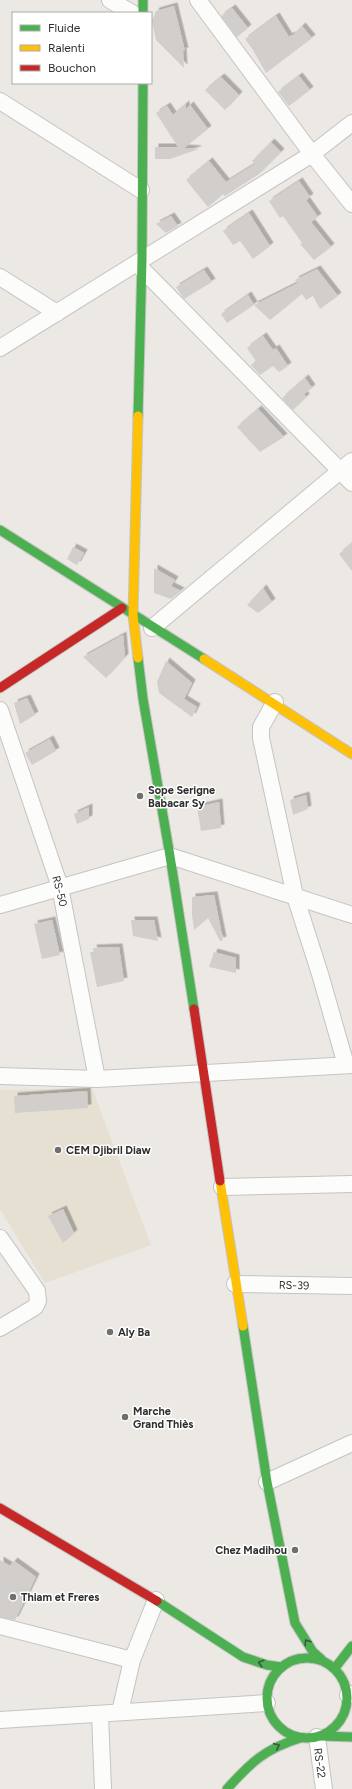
<svg xmlns="http://www.w3.org/2000/svg" width="352" height="1789" font-family="Figtree,sans-serif">
	<style>
		.education { fill: #e6e0d3 }
		.building { fill: #d1cecb; filter: url(#shadow) }
		.lines { fill: none; stroke-linecap: round; stroke-linejoin: round }
		.street-casing { stroke: #c5c4c5; stroke-width: 18 }
		.fast-casing { stroke: #c5c4c5; stroke-width: 11 }
		.slow-casing { stroke: #c5c4c5; stroke-width: 11 }
		.jam-casing { stroke: #c5c4c5; stroke-width: 11 }
		.street { stroke: #fcfcfb; stroke-width: 16 }
		.fast { stroke: #4caf50; stroke-width: 9 }
		.slow { stroke: #ffc107; stroke-width: 9 }
		.jam { stroke: #c62828; stroke-width: 9 }
		.oneway { stroke: #385b3a }
		.poi-dot { fill: #706f6e; stroke: #fff; stroke-width: 1.5 }
		.labels { text-anchor: middle; stroke-width: 3; stroke-linejoin: round; paint-order: stroke }
		.poi-label { font-size: 11px; font-weight: bold; fill: #2e2e2e; stroke: #fff; text-anchor: start }
		.street-label { font-size: 11px; fill: #2e2e2e; stroke: #fff }
	</style>
	<defs>
		<filter id="shadow"><feDropShadow dx="3.5" dy="-3.5" stdDeviation="0" flood-color="#0004"/></filter>
	</defs>
	<rect width="100%" height="100%" fill="#ece8e4"/>
	<polygon class="education" points="92,1088 151,1245 45,1283 0,1209 0,1090"/>
	<g class="building">
		<polygon points="174,6 185,51 183,51 184,68 156,40 152,21 156,11"/>
		<polygon points="232,8 248,28 237,37 221,16"/>
		<polygon points="276,16 289,37 291,35 292,36 302,26 312,38 266,73 253,50 245,39"/>
		<polygon points="299,76 310,90 289,106 278,92"/>
		<polygon points="221,77 239,95 225,110 205,90"/>
		<polygon points="186,104 186,109 190,105 208,129 184,148 199,149 170,159 155,159 155,147 178,147 156,113 167,106 173,115"/>
		<polygon points="271,142 281,152 259,174 225,196 223,194 208,207 186,180 209,161 226,182 255,164 252,161"/>
		<polygon points="299,181 310,197 306,200 318,217 311,222 331,247 314,260 300,244 302,243 283,216 280,218 269,201"/>
		<polygon points="249,213 270,246 253,259 240,241 233,245 223,231"/>
		<polygon points="171,216 178,226 166,233 156,224"/>
		<polygon points="317,269 338,296 320,309 313,296 306,300 302,294 270,320 254,305 298,283 295,280"/>
		<polygon points="204,270 212,282 184,299 176,287"/>
		<polygon points="248,295 254,305 227,323 221,314"/>
		<polygon points="263,336 273,350 276,348 288,366 279,372 273,366 260,375 251,365 256,361 247,348"/>
		<polygon points="305,378 312,388 304,394 306,397 293,410 282,398"/>
		<polygon points="258,409 284,437 260,452 237,427"/>
		<polygon points="352,543 352,571 339,554"/>
		<polygon points="73,547 84,553 77,565 67,559"/>
		<polygon points="154,568 175,580 171,586 181,591 171,599 154,593"/>
		<polygon points="263,588 272,602 258,613 247,605"/>
		<polygon points="123,635 125,657 106,678 83,657"/>
		<polygon points="166,661 192,683 184,699 197,707 192,717 159,693 157,682"/>
		<polygon points="27,698 35,715 20,724 14,703"/>
		<polygon points="50,739 56,751 32,765 25,753"/>
		<polygon points="306,795 308,809 293,815 290,800"/>
		<polygon points="219,802 221,828 201,831 197,807"/>
		<polygon points="89,807 89,819 77,824 74,814"/>
		<polygon points="214,895 223,940 220,941 208,918 194,930 192,915 192,897"/>
		<polygon points="52,920 60,955 42,959 34,924"/>
		<polygon points="131,920 154,920 158,941 133,936"/>
		<polygon points="119,947 124,981 97,987 90,952 94,952 93,948"/>
		<polygon points="214,952 236,958 236,973 209,967"/>
		<polygon points="87,1091 88,1108 15,1113 14,1096"/>
		<polygon points="63,1209 74,1233 63,1243 48,1216"/>
		<polygon points="0,1560 10,1566 14,1561 36,1577 15,1620 0,1617"/>
	</g>
	<g class="lines">
		<defs>
			<g id="street">
				<polyline points="110,0 132,13"/>
				<polyline points="198,0 312,154 352,204"/>
				<polyline points="0,101 141,190"/>
				<polyline points="141,268 352,483"/>
				<polyline points="0,277 57,313"/>
				<polyline points="0,348 312,154 352,123"/>
				<polyline points="152,628 352,461"/>
				<polyline points="275,702 261,727 261,738 295,896 320,974 346,1065"/>
				<polyline points="0,710 60,887 97,1079"/>
				<polyline points="0,905 170,856 352,915"/>
				<polyline points="0,1076 97,1079 352,1065"/>
				<polyline points="222,1187 352,1184"/>
				<polyline points="0,1238 37,1291 38,1301 35,1307 0,1328"/>
				<polyline points="235,1284 352,1286"/>
				<polyline points="267,1482 352,1443"/>
				<polyline points="0,1626 132,1660"/>
				<polyline points="348,1695 352,1694"/>
				<polyline points="120,1712 132,1660 156,1600"/>
				<polyline points="100,1714 103,1789"/>
				<polyline points="0,1720 267,1703"/>
				<polyline points="317,1737 324,1789"/>
			</g>
			<g id="fast">
				<polyline points="143,0 143,13"/>
				<polyline points="138,416 142,259 143,83"/>
				<polyline points="0,530 204,659"/>
				<polyline points="138,658 143,699 170,856 194,1009"/>
				<polyline points="243,1326 267,1482 295,1623 313,1652 321,1659"/>
				<polyline points="157,1601 243,1657 267,1665 281,1667"/>
				<circle cx="307" cy="1698" r="40"/>
				<polyline points="335,1668 352,1646"/>
				<polyline points="320,1736 352,1737"/>
				<path d="M227,1789C251,1762 265,1749 300,1738"/>
			</g>
			<g id="slow">
				<polyline points="138,416 133,615 138,658"/>
				<polyline points="204,659 352,754"/>
				<polyline points="220,1181 243,1326"/>
			</g>
			<g id="jam">
				<polyline points="0,688 122,608"/>
				<polyline points="194,1009 220,1181"/>
				<polyline points="0,1508 157,1601"/>
			</g>
		</defs>
		<use href="#street" class="street-casing"/>
		<use href="#fast" class="fast-casing"/>
		<use href="#slow" class="slow-casing"/>
		<use href="#jam" class="jam-casing"/>
		<use href="#street" class="street"/>
		<use href="#fast" class="fast"/>
		<use href="#slow" class="slow"/>
		<use href="#jam" class="jam"/>
	</g>
	<defs><path id="oneway-chevron" d="M-2-3.5L2.5 0L-2 3.5" fill="none" stroke-width="1.6" stroke-linecap="round" stroke-linejoin="round"/></defs>
	<g class="oneway">
		<use href="#oneway-chevron" transform="translate(307 1642) rotate(-123)"/>
		<use href="#oneway-chevron" transform="translate(261 1663) rotate(-163)"/>
		<use href="#oneway-chevron" transform="translate(277 1746) rotate(-25)"/>
	</g>
	<g class="poi-dot">
		<circle cx="140" cy="796" r="4"/>
		<circle cx="58" cy="1150" r="4"/>
		<circle cx="110" cy="1332" r="4"/>
		<circle cx="125" cy="1417" r="4"/>
		<circle cx="295" cy="1550" r="4"/>
		<circle cx="13" cy="1597" r="4"/>
	</g>
	<g class="labels">
		<g class="poi-label">
			<text x="148" y="794">Sope Serigne<tspan x="148" dy="13">Babacar Sy</tspan></text>
			<text x="66" y="1154">CEM Djibril Diaw</text>
			<text x="118" y="1336">Aly Ba</text>
			<text x="133" y="1415">Marche<tspan x="133" dy="13">Grand Thiès</tspan></text>
			<text x="287" y="1554" text-anchor="end">Chez Madihou</text>
			<text x="21" y="1601">Thiam et Freres</text>
		</g>
		<g class="street-label">
			<text transform="translate(60 891) rotate(76)" y="4">RS-50</text>
			<text transform="translate(294 1285) rotate(1)" y="4">RS-39</text>
			<text transform="translate(320 1763) rotate(82)" y="4">RS-22</text>
		</g>
	</g>
	<rect x="12" y="12" width="140" height="72" fill="#ffffff" stroke="#ababab"/>
	<rect x="20" y="25" width="20" height="6" fill="#4caf50" stroke="#ababab"/>
	<text x="48" y="32" font-size="12" fill="#2e2e2e">Fluide</text>
	<rect x="20" y="45" width="20" height="6" fill="#ffc107" stroke="#ababab"/>
	<text x="48" y="52" font-size="12" fill="#2e2e2e">Ralenti</text>
	<rect x="20" y="65" width="20" height="6" fill="#c62828" stroke="#ababab"/>
	<text x="48" y="72" font-size="12" fill="#2e2e2e">Bouchon</text>
</svg>
